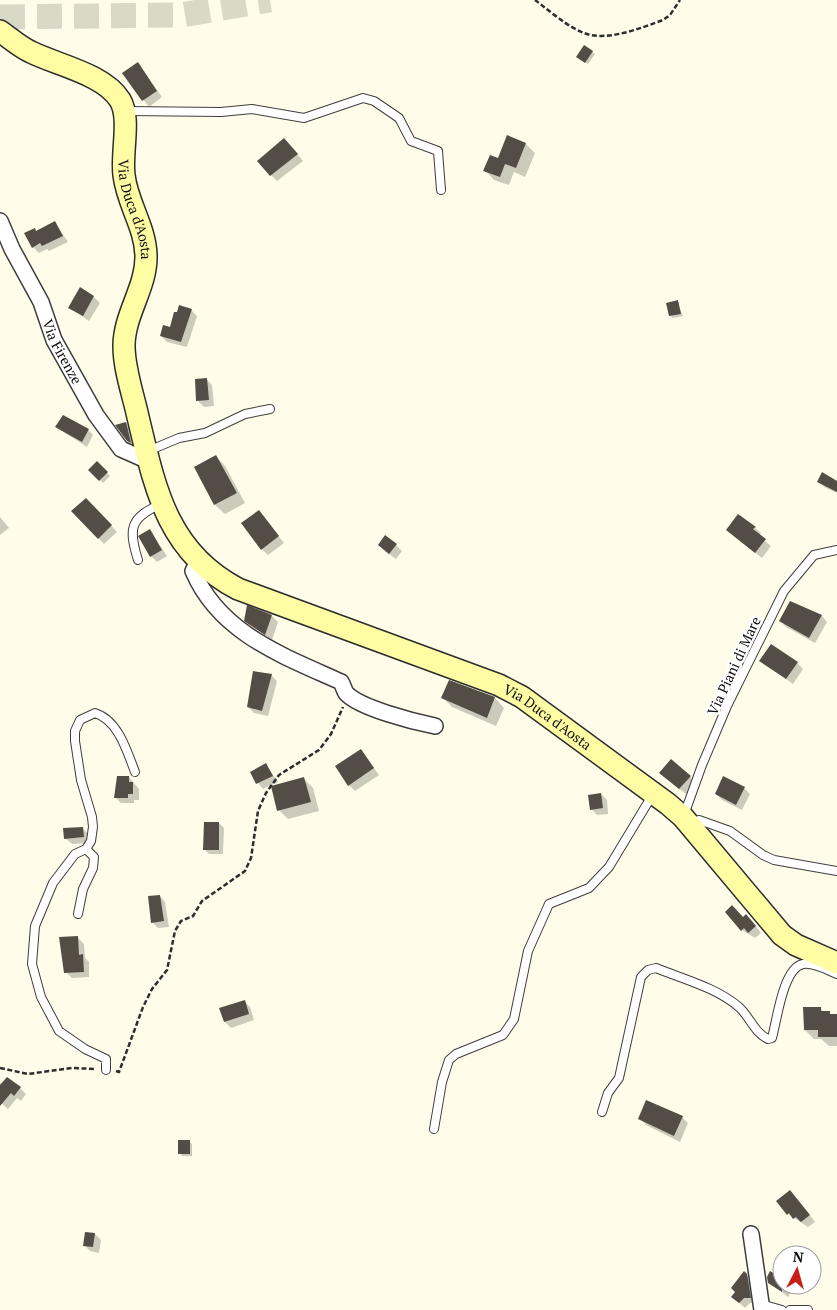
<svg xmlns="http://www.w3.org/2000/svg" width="837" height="1310" font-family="'PT Serif',serif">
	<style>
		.shadow { fill: #0003 }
		.building { fill: #544d46 }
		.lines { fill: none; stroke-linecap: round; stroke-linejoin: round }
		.trunk-tunnel { stroke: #dad9c8; stroke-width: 25; stroke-dasharray: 25 12; stroke-linecap: butt }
		.service-casing { stroke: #3e3e3e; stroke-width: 10 }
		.minor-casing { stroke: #3e3e3e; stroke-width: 18 }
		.secondary-casing { stroke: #2d2d2d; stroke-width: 24 }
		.path { stroke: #2d2d2d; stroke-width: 2.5; stroke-dasharray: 5 2.5; stroke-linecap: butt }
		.service { stroke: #fff; stroke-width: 8 }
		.minor { stroke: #fff; stroke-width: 15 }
		.secondary { stroke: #fffda4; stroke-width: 21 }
		.labels { text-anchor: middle; stroke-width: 5; stroke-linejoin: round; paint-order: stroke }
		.street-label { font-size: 14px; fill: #0b0b0b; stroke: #fff }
	</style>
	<rect width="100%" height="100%" fill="#fffde9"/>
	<g class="shadow">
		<polygon points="585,46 595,54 588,64 580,59"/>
		<polygon points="138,64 162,97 149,107 124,74"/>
		<polygon points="508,137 526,144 535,153 525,177 514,172 509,185 494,180 485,170 499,160"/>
		<polygon points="290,145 303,161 277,181 271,175"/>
		<polygon points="55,223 68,242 49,251 47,249 39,253 33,247 37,232"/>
		<polygon points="94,297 100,303 89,321 70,308"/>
		<polygon points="677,302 683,316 673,318 670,316"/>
		<polygon points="191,310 197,316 187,347 167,342 161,336"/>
		<polygon points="206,379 212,385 214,406 204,407 198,401"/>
		<polygon points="126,423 132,429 135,447 128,441"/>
		<polygon points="56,427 88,430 93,435 87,447"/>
		<polygon points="216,456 225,466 245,503 225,514 215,505 195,467"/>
		<polygon points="97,463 110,476 103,483 90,470"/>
		<polygon points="819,481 837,482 837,493 824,487"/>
		<polygon points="86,499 117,532 104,544 73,512"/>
		<polygon points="259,511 284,543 268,555 262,549"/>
		<polygon points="0,517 9,528 0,535"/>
		<polygon points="755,528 761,533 759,536 771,546 762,558 734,536"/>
		<polygon points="150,531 167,556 157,562 151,556 140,536"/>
		<polygon points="396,545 402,551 396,559 385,551"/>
		<polygon points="801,606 822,616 827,622 815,643 786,627 780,621"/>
		<polygon points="247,607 272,616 278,622 272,640 246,621"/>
		<polygon points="761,661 797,663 803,669 793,684"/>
		<polygon points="271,675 277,681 268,716 254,713 248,707"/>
		<polygon points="449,681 495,698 504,708 496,726 452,707 442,697"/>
		<polygon points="361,750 379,775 355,791 349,785"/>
		<polygon points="266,765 278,782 263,789 258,783"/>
		<polygon points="129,777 139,789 139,800 134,800 134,803 121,803 115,797"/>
		<polygon points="690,777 696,783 686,794 667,779"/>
		<polygon points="304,779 313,788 319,811 288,819 279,810"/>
		<polygon points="744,788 750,794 742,810 722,800 716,794"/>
		<polygon points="601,794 607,800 608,814 597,815 591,809"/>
		<polygon points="219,823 224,828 223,854 209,854 204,849"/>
		<polygon points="82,828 88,834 89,843 72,844 65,838"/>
		<polygon points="160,896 165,902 169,927 158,928 153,923"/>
		<polygon points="743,918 752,921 761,933 755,938 742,930"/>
		<polygon points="78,938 84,944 85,958 89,962 89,977 72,978 66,972"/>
		<polygon points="244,1001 250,1007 254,1020 231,1028 225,1022"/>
		<polygon points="820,1008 824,1012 837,1016 837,1046 829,1046 821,1039 814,1039 805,1030"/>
		<polygon points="0,1083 20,1088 26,1094 21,1101 17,1098 8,1109 0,1102"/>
		<polygon points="682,1117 688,1123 680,1142 646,1125 640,1118"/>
		<polygon points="190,1142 192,1144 192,1156 182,1156 180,1153"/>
		<polygon points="796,1198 815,1222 808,1227 788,1214"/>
		<polygon points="95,1234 101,1240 99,1253 90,1251 84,1245"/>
		<polygon points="812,1267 821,1275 814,1286 812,1285"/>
		<polygon points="782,1269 782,1285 795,1285 788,1297 769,1282 778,1277"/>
		<polygon points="746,1275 752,1280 756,1303 750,1303 745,1308 738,1302"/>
	</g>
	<g class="building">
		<polygon points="584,45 593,51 585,63 576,57"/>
		<polygon points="138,62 157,91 142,101 122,73"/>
		<polygon points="507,135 526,143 516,168 505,164 500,177 483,171 490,155 498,158"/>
		<polygon points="284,138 298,154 270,176 257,161"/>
		<polygon points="55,221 63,236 42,246 40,243 32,248 24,233 35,228 36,231"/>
		<polygon points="80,287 94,296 83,316 68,308"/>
		<polygon points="678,300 681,314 669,316 666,303"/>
		<polygon points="179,305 192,309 181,342 160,336 163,325 170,327 174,312 177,312"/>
		<polygon points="207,378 209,400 196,401 195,379"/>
		<polygon points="63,415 89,429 82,442 55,427"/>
		<polygon points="126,422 131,443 127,441 115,425"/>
		<polygon points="216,455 237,493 214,505 194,467"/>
		<polygon points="97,461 108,472 99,481 88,470"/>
		<polygon points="822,472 837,481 837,492 817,482"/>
		<polygon points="86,498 112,525 98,539 71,511"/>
		<polygon points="259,510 279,536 261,550 241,523"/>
		<polygon points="738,514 756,527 753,529 766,539 755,553 726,530"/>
		<polygon points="150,529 162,550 150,557 138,536"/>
		<polygon points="385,535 397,544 389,554 378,545"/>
		<polygon points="790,601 822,615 809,638 779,621"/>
		<polygon points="247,605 272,615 265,635 244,621"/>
		<polygon points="771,644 798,662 786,679 759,661"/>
		<polygon points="253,671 272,674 262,711 247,707"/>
		<polygon points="449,680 495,697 487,718 441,698"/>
		<polygon points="361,749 374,768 348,786 335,766"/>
		<polygon points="671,759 691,776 679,789 659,773"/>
		<polygon points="266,763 273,776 256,784 250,772"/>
		<polygon points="117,776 129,776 129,782 133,782 133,794 128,794 128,798 114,798"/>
		<polygon points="723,776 745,787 736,805 715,794"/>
		<polygon points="304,777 311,802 277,811 271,786"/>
		<polygon points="601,793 603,808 590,810 588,795"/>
		<polygon points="204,822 219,822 219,850 203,850"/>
		<polygon points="83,827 84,837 64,839 63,828"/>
		<polygon points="160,895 164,921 151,923 148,896"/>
		<polygon points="732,905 743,917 746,914 756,926 748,933 744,928 741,931 725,912"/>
		<polygon points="78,936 79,955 83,954 84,972 64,973 59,937"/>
		<polygon points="245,1000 249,1014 224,1022 219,1008"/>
		<polygon points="803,1007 821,1007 821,1011 830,1011 830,1014 837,1014 837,1037 818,1037 818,1030 804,1030"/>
		<polygon points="7,1077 21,1087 14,1096 11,1093 0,1106 0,1085"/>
		<polygon points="646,1100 683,1116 674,1136 638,1119"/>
		<rect x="178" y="1140" width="12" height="14"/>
		<polygon points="790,1190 810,1215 801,1222 796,1217 793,1219 789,1213 787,1215 776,1201"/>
		<polygon points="85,1232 95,1233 93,1247 83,1246"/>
		<polygon points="744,1271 747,1274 751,1298 744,1298 739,1303 731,1297 735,1292 731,1288"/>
		<polygon points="770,1271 782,1278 782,1292 768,1283 767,1277"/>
	</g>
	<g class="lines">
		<polyline class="trunk-tunnel" points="0,17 181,15 270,0"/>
		<defs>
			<g id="service">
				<polyline points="126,111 221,112 252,109 304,118 363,98 374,101 399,118 411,141 438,151 441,190"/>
				<polyline points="148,451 179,438 205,433 245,414 270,409"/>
				<path d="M138,560C128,528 130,518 161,504"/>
				<polyline points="684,815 702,765 727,706 784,591 814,555 837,550"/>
				<polyline points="691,823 699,820 730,831 763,855 774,860 837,871"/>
				<polyline points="78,914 83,889 93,868 94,857 86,849"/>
				<path d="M106,1070V1059L85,1049L59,1031L41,997L32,964L35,926L53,883L75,854L86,849L91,841L93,827L92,817L81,780L75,741V731L80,720L95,713C118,720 127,751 135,772"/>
				<path d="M602,1112L608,1093L619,1078L641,977L648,970L656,968C683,979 718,988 740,1008C751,1019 754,1032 768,1039L772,1038C777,1020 783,968 803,964C814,962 827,970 837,974"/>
				<polyline points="434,1129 442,1082 449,1060 456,1054 503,1035 514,1019 528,951 549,904 589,888 609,867 653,794"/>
				<polyline points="761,1304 782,1310"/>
				<polyline points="790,1310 808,1310"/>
			</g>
			<g id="minor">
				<path id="s1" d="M0,221L12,249L41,302L54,340L96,415L121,449L148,461"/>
				<path d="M198,561L193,571C220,634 284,656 341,682C343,685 344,690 346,693C359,708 415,722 435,726"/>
				<polyline points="751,1234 762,1310"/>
			</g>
			<g id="secondary">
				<path id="s2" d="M0,31C10,38 20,47 31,52C57,65 104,74 120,100C131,118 121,153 124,175C127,203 145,226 146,255C147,287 124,314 124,346C124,369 133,394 138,417C155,488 167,552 238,589L499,685L522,697L668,804L683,817L782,935L796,945L837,963"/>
			</g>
		</defs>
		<use href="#service" class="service-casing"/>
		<use href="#minor" class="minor-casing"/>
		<use href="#secondary" class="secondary-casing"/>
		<g class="path">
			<path d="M535,0C550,11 566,26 584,33C607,42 641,28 663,20L670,15L680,0"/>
			<polyline points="0,1068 28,1074 72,1068 96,1069"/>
			<polyline points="116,1071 119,1072 143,1007 152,989 167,970 175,931 181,921 193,916 202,901 245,871 251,858 258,811 266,793 279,775 319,750 331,734 343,707"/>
		</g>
		<use href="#service" class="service"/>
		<use href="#minor" class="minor"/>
		<use href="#secondary" class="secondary"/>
	</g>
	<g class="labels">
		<g class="street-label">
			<text dy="5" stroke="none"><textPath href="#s2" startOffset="252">Via Duca d'Aosta</textPath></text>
			<text dy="5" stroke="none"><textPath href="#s1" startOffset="145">Via Firenze</textPath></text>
			<text transform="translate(734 666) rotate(-65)" y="5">Via Piani di Mare</text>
			<text dy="5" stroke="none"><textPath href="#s2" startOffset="1009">Via Duca d'Aosta</textPath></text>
		</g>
	</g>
	<g transform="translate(797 1270) rotate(6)"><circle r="24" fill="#ffffff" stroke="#9d9d9d"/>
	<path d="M0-4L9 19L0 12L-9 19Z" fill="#c61e17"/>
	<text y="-8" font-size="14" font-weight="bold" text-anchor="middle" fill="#0b0b0b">N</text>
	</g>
</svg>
